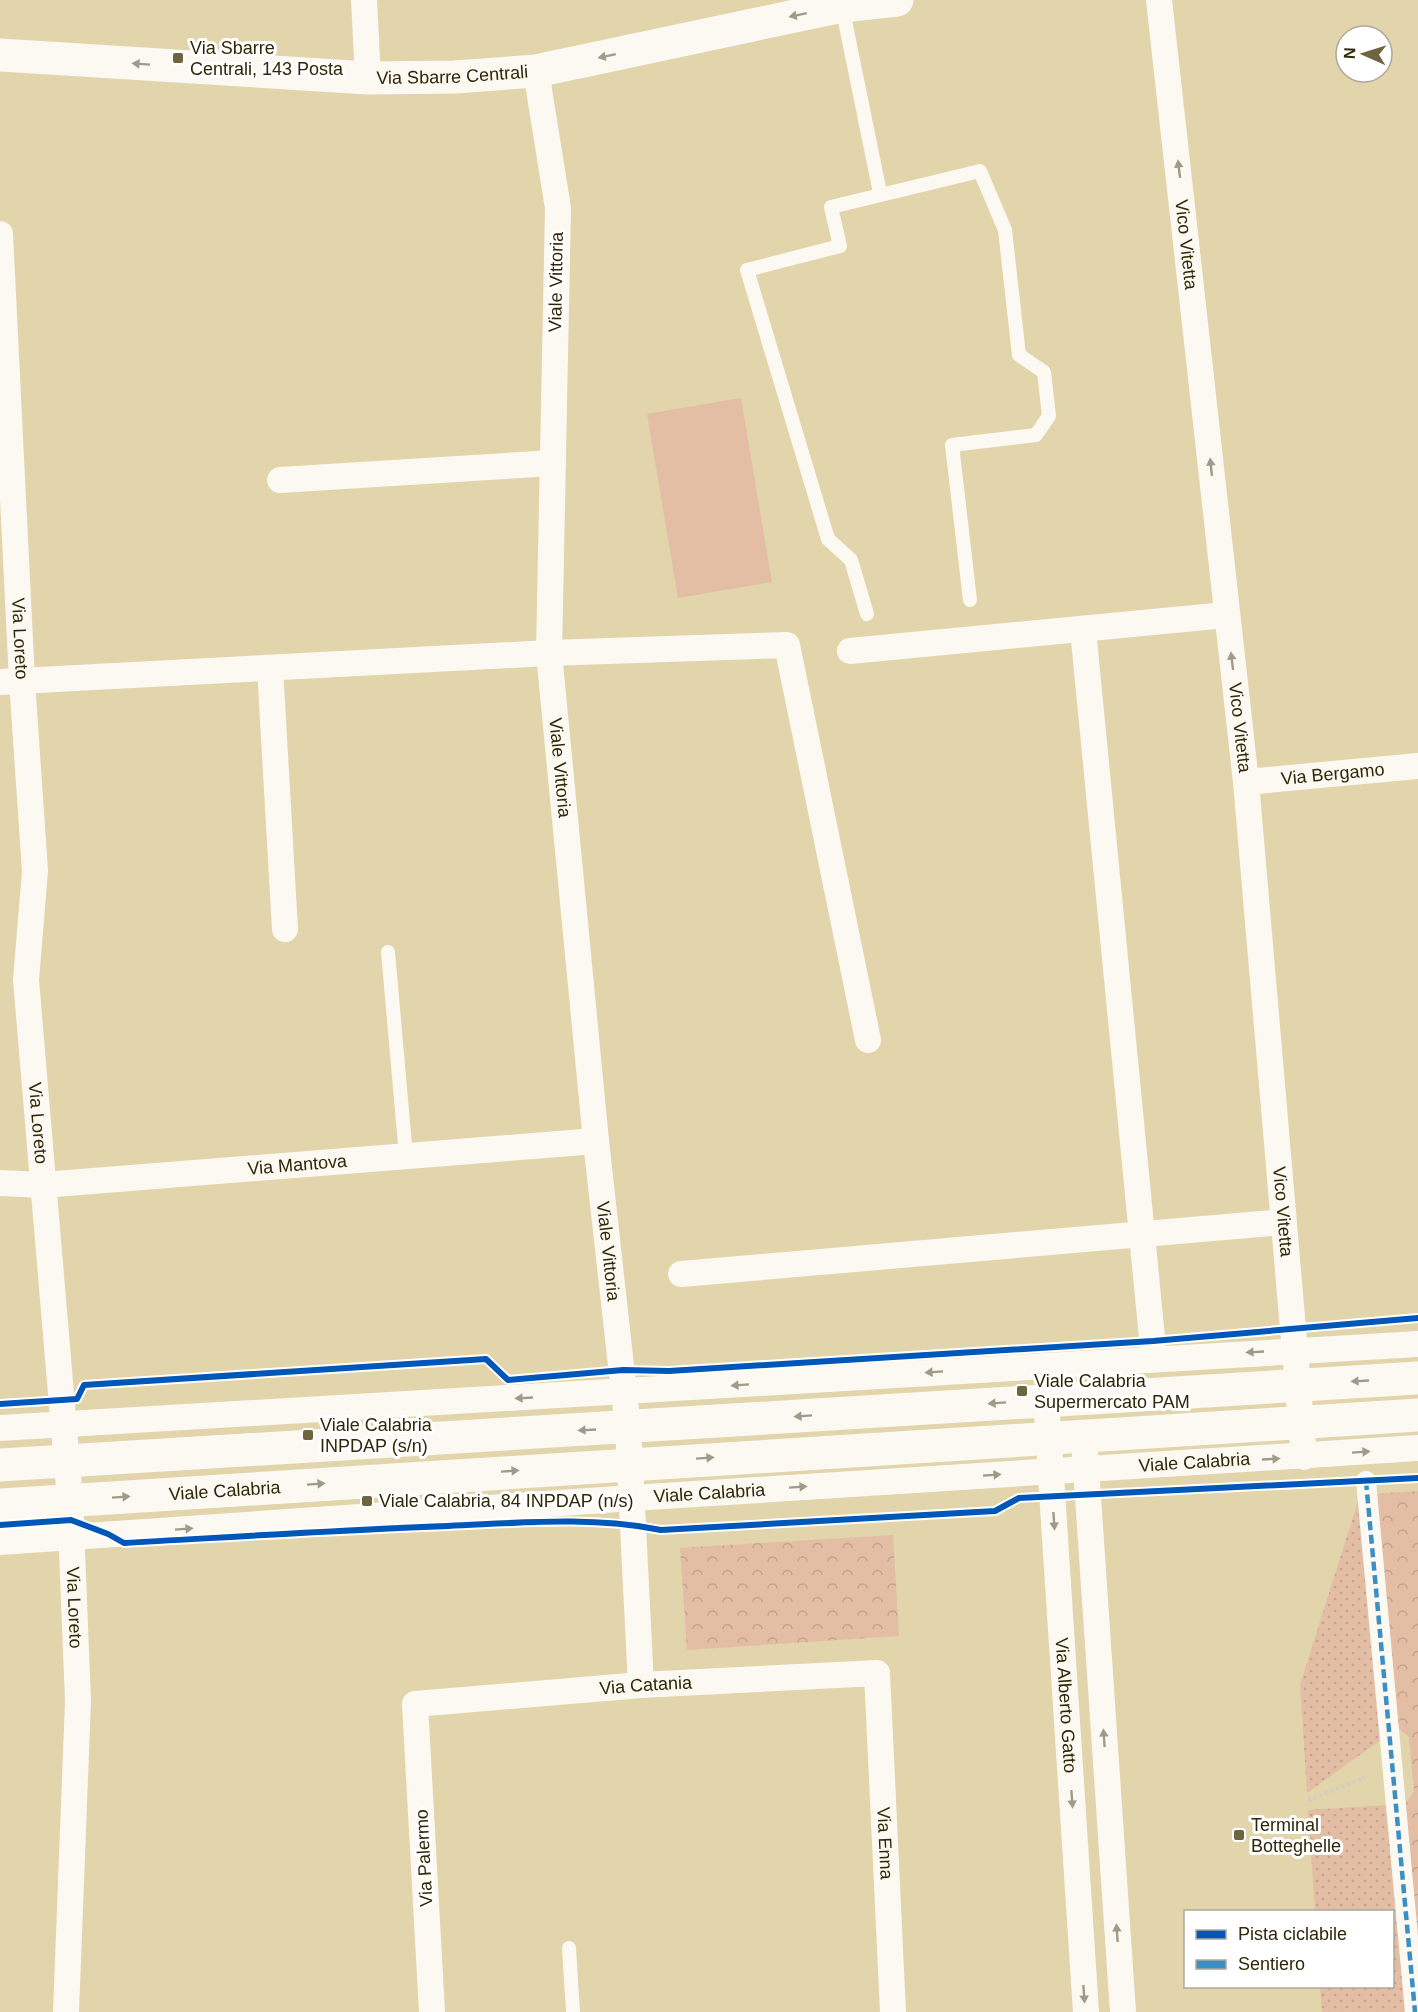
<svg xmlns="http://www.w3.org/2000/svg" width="1418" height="2012" font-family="Arial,sans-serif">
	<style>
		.grass { fill: url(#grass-dots) }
		.park { fill: url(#park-crowns) }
		.pitch { fill: #e3bea5 }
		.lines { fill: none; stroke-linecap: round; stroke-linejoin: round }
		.path { stroke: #d3cec1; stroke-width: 4; stroke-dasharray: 3 3; stroke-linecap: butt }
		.service { stroke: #fbf9f2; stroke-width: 14 }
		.pedestrian { stroke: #fbf9f2; stroke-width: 20 }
		.minor { stroke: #fbf9f2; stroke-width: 26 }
		.tertiary { stroke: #fbf9f2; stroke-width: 33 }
		.secondary { stroke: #fbf9f2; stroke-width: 33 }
		.quiet { stroke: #3c8fc5; stroke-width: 4.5; stroke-dasharray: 9 4.5; stroke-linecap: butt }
		.cycleway-casing { stroke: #fff; stroke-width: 10 }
		.cycleway { stroke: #0057b8; stroke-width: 6 }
		.oneway { fill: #a09a88 }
		.poi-dot { fill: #6e6440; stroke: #fff; stroke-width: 2 }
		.labels { text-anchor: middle; stroke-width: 6; stroke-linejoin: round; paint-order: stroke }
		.poi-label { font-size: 18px; fill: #302707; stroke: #fff; text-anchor: start }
		.street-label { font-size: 18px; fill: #302707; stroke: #fff }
	</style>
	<defs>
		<pattern id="grass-dots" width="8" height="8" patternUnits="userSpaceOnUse" patternTransform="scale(1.5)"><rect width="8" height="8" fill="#e3bea5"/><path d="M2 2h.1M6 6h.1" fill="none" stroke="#c3a38d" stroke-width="1.8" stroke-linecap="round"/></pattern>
		<pattern id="park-crowns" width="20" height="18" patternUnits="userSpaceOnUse" patternTransform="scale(1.5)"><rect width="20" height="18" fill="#e3bea5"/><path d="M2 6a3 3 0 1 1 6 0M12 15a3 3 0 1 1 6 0" fill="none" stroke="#c3a38d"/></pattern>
	</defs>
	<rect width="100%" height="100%" fill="#e2d4ab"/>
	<g class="grass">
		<polygon points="1360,1495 1382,1739 1307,1793 1300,1685"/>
		<polygon points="1388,1805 1408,2012 1322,2012 1320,1987 1392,1986 1392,1912 1315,1911 1308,1810"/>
	</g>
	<g class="park">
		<polygon points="1418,1491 1418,2007 1402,1809 1414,1791 1409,1737 1392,1723 1374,1494"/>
		<polygon points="893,1535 899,1636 687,1650 680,1548"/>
	</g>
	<polygon class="pitch" points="741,398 772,582 678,598 647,414"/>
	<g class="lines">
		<polyline class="path" points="1308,1800 1365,1778"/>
		<g class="service">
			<polyline points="842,6 880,193"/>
			<polyline points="867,614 851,560 828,539 747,270 840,246 831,207 980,171 1005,230 1019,355 1044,372 1049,416 1036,435 952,445 970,600"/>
			<polyline points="388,952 406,1156"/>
			<polyline points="569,1948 573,2012"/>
		</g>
		<polyline class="pedestrian" points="1366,1481 1415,2012"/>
		<g class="minor">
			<polyline points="364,0 368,78"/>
			<path id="s1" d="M1159,0L1246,782L1304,1457"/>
			<path id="s2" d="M536,71L558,208L549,653L596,1141L628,1428L641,1685"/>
			<path id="s3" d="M0,234L22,681L35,871L26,980L70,1500L78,1701L66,2012"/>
			<polyline points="280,480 553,463"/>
			<polyline points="1083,630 1154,1358"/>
			<polyline points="850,651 1226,615"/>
			<polyline points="270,668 285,929"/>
			<polyline points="0,682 549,653 787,645 868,1040"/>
			<path id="s4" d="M1246,782L1418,766"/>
			<path id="s5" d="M0,1183L43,1185L596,1141"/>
			<polyline points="681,1274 1283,1222"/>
			<path id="s6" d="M1046,1400L1086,2012"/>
			<polyline points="0,1428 1418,1344"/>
			<polyline points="1085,1453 1123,2012"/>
			<path id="s7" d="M0,1542L632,1498L1418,1448"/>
			<path id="s8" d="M432,2012L415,1704L641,1685L877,1673L893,2012"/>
		</g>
		<path class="tertiary" id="s9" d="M0,55L368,78L455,77L536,71L842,6L897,0"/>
		<g class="secondary">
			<polyline points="0,1465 1418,1378"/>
			<path id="s10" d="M0,1505L1418,1415"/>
		</g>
		<polyline class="quiet" points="1366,1481 1415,2012"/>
		<defs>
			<g id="cycleway">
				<polyline points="0,1404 77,1399 84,1385 486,1359 508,1380 623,1370 669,1371 1153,1341 1418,1318"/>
				<path d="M0,1525L71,1520L108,1534L124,1543C232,1537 340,1530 448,1526C519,1523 590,1516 661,1530L995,1511L1019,1498L1418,1478"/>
			</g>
		</defs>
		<use href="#cycleway" class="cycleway-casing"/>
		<use href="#cycleway" class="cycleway"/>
	</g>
	<defs><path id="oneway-solid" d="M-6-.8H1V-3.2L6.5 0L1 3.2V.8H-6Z" transform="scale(1.5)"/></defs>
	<g class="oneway">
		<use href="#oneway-solid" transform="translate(798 15) rotate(168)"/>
		<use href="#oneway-solid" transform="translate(607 56) rotate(168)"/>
		<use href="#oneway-solid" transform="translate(141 64) rotate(-176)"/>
		<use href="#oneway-solid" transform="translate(1179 169) rotate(-97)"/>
		<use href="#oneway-solid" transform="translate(1211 467) rotate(-96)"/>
		<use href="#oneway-solid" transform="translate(1232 661) rotate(-97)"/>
		<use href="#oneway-solid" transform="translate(1255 1352) rotate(177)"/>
		<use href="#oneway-solid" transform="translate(934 1372) rotate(176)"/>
		<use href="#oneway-solid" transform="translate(1360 1381) rotate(177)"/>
		<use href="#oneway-solid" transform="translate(740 1385) rotate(176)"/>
		<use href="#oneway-solid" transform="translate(524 1398) rotate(177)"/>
		<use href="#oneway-solid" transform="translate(997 1403) rotate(176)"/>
		<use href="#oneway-solid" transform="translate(803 1416) rotate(176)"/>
		<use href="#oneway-solid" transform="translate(587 1430) rotate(177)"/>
		<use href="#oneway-solid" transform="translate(1361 1452) rotate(-4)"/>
		<use href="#oneway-solid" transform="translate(705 1458) rotate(-4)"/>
		<use href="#oneway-solid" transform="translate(1271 1459) rotate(-3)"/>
		<use href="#oneway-solid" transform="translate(510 1471) rotate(-4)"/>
		<use href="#oneway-solid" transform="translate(992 1475) rotate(-4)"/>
		<use href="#oneway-solid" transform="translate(316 1484) rotate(-4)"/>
		<use href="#oneway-solid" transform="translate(798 1487) rotate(-4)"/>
		<use href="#oneway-solid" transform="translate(121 1497) rotate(-4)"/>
		<use href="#oneway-solid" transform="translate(1054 1521) rotate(86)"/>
		<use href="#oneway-solid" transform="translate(184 1529) rotate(-4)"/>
		<use href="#oneway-solid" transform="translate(1104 1738) rotate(-94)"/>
		<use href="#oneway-solid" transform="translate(1072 1799) rotate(86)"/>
		<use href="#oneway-solid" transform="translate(1117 1933) rotate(-94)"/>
		<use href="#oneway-solid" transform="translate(1084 1994) rotate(86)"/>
	</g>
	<g class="poi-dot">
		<rect x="172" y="52" width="12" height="12" rx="3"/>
		<rect x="1016" y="1385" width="12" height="12" rx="3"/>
		<rect x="302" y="1429" width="12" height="12" rx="3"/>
		<rect x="361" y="1495" width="12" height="12" rx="3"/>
		<rect x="1233" y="1829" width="12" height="12" rx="3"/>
	</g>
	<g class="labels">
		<g class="poi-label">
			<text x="190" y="54">Via Sbarre<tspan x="190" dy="21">Centrali, 143 Posta</tspan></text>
			<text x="1034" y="1387">Viale Calabria<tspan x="1034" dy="21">Supermercato PAM</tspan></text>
			<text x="320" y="1431">Viale Calabria<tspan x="320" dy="21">INPDAP (s/n)</tspan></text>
			<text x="379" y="1507">Viale Calabria, 84 INPDAP (n/s)</text>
			<text x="1251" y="1831">Terminal<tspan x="1251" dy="21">Botteghelle</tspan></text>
		</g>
		<g class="street-label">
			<text dy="6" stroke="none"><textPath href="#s9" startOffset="453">Via Sbarre Centrali</textPath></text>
			<text dy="6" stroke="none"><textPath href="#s1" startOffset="246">Vico Vitetta</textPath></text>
			<text transform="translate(556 282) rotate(-89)" y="6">Viale Vittoria</text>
			<text dy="6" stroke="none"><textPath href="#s3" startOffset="405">Via Loreto</textPath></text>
			<text dy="6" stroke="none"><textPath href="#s1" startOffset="732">Vico Vitetta</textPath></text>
			<text dy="6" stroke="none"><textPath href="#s2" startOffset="699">Viale Vittoria</textPath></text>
			<text dy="6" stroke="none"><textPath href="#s4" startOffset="87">Via Bergamo</textPath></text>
			<text dy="6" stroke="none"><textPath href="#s3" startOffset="891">Via Loreto</textPath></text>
			<text dy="6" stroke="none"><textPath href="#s5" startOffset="298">Via Mantova</textPath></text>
			<text dy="6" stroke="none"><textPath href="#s1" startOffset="1218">Vico Vitetta</textPath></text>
			<text dy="6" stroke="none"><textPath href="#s2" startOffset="1185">Viale Vittoria</textPath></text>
			<text dy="6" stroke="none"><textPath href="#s7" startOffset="1197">Viale Calabria</textPath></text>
			<text dy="6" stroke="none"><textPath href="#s10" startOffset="225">Viale Calabria</textPath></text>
			<text dy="6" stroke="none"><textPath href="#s7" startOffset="711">Viale Calabria</textPath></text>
			<text dy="6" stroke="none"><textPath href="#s3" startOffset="1377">Via Loreto</textPath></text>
			<text dy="6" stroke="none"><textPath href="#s8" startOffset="540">Via Catania</textPath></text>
			<text dy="6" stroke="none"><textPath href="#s6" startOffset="306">Via Alberto Gatto</textPath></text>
			<text dy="6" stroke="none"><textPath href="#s8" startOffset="942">Via Enna</textPath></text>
			<text transform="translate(424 1858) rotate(-93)" y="6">Via Palermo</text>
		</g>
	</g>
	<rect x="1184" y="1910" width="210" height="78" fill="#ffffff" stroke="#aca99c" stroke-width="1.5"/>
	<rect x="1196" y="1930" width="30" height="9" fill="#0057b8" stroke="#aca99c" stroke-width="1.5"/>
	<text x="1238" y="1940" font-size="18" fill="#302707">Pista ciclabile</text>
	<rect x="1196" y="1960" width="30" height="9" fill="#3c8fc5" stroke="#aca99c" stroke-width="1.5"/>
	<text x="1238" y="1970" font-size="18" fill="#302707">Sentiero</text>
	<g transform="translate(1364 54) rotate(273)"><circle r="28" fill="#ffffff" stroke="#aca99c" stroke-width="1.5"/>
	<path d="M0-4.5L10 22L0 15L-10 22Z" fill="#6e6440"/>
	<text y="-9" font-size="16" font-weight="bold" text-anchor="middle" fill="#302707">N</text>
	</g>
</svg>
